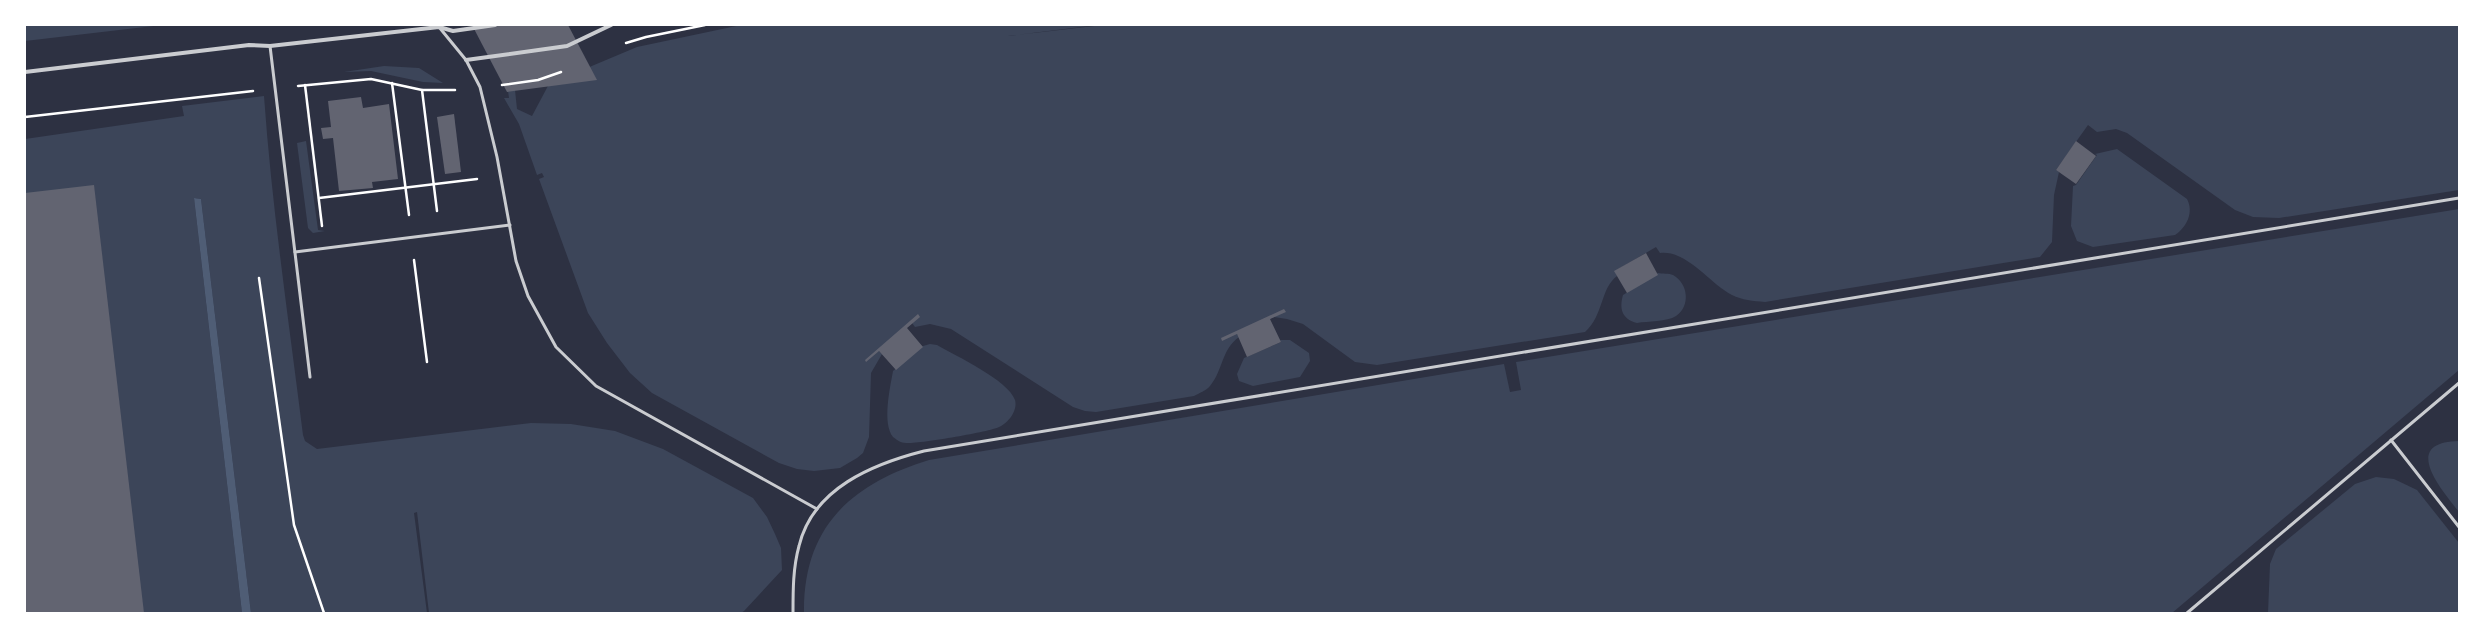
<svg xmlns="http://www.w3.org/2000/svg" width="2484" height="638" font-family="'PT Sans Narrow',sans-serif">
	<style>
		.green { fill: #3c4559 }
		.water { fill: #4f5d75 }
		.building { fill: #626471 }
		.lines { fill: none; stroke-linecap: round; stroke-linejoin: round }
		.path { stroke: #fff; stroke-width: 2.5 }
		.service { stroke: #caccd0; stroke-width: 3 }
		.minor { stroke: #caccd0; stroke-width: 4 }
	</style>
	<rect width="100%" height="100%" fill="#2d3142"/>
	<g class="green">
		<polygon points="25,25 162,25 25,41"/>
		<path d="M741,25H1097L1008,36L1103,25H2459V190L2279,218L2253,217L2235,210L2127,133L2116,129L2097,132L2088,125L2056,170L2059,172L2054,195L2052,242L2040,257L1765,302C1753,301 1742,300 1732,295C1709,283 1687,250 1660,253L1656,247L1615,271L1617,276C1600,289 1604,315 1585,332L1377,365L1355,362L1303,324L1287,319L1274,317L1237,334L1239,337C1221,350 1223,371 1210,386C1206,391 1199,393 1194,396L1096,412L1085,411L1073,407L951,329L930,324L915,327L912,323L879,351L882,354L871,373L869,437L863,453L857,458L840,468L814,471L797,469L779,463L652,393L630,373L607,343L588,313L539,179L544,177L542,173L537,175L519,124L504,98H509L508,91L515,90L517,109L532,116L549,84L637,47Z"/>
		<polygon points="384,66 419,68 443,83 423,82 371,71 344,72"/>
		<path d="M264,96C272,209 289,322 303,435L305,441L317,449L531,423L571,424L615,431L663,449L753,498L767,517L775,534L781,548L782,570L744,611L741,613H429L417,512L414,513L427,613H251L201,199L194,198L242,613H25V139L184,116L182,106Z"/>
		<polygon points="306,141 318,230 325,231 313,233 308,228 297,143"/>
		<path d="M2117,149L2187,199C2194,212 2187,227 2175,235L2093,247L2077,241L2071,226L2073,186L2076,185L2097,155L2095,154Z"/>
		<path d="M2459,209V370L2172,613H804C803,527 851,484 929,460L1504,364L1510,392L1521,390L1516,362Z"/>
		<path d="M1658,273C1662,274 1669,273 1673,275C1688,283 1691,306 1676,316C1667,322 1648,321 1637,323C1622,319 1619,309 1623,295Z"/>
		<polygon points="1280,340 1290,340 1309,353 1310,361 1300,377 1253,386 1239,381 1237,374 1244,358 1281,342"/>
		<path d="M930,344L937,345C956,356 1008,380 1015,400C1018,411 1008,423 999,427C989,432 918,444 906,443C901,443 897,440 893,437C882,423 890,388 893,371L923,346Z"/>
		<path d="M2459,441V512C2441,489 2400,442 2459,441Z"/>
		<polygon points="2376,477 2394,479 2417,490 2459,543 2459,613 2268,613 2270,564 2276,549 2355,484"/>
	</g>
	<polygon class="water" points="194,198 201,199 251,613 242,613"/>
	<g class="building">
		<polygon points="472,25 568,25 597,80 507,92"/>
		<polygon points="361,97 363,108 389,104 398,179 372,182 373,188 339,191 333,138 323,139 321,128 331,127 328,101"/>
		<polygon points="454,114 461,172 445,174 437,117"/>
		<polygon points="2076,141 2096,156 2076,184 2056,170"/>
		<polygon points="94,185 144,613 25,613 25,193"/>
		<polygon points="1646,253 1658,275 1627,293 1614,271"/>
		<polygon points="1284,309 1286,312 1270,319 1281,342 1247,357 1237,334 1222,341 1221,338"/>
		<polygon points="918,314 920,317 907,328 923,347 896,370 879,351 866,362 865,360"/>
	</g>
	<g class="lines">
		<g class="path">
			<polyline points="626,43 646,37 705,25"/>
			<polyline points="392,83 409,215"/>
			<polyline points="305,85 322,226"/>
			<polyline points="502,85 538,80 561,72"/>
			<polyline points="298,86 371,79 422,90 455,90"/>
			<polyline points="422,90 437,211"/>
			<polyline points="25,117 253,91"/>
			<polyline points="319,198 477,179"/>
			<polyline points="414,260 427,362"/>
			<polyline points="259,278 294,525 324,613"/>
		</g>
		<g class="service">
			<polyline points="439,27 466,60 480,87 497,157 516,261 528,296 556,347 596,386 817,509"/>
			<polyline points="270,46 310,377"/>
			<polyline points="295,252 510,225"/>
			<polyline points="2391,440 2459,527"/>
			<path d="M793,613C793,590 793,568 799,546C813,488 873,464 924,451L2459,198"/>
			<polyline points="2187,613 2459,383"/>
		</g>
		<g class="minor">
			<polyline points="466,60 567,46 611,25"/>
			<polyline points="25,72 249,45 270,46 439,27 453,31 495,25"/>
		</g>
	</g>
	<rect width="2484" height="638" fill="none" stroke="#ffffff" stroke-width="52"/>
</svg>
